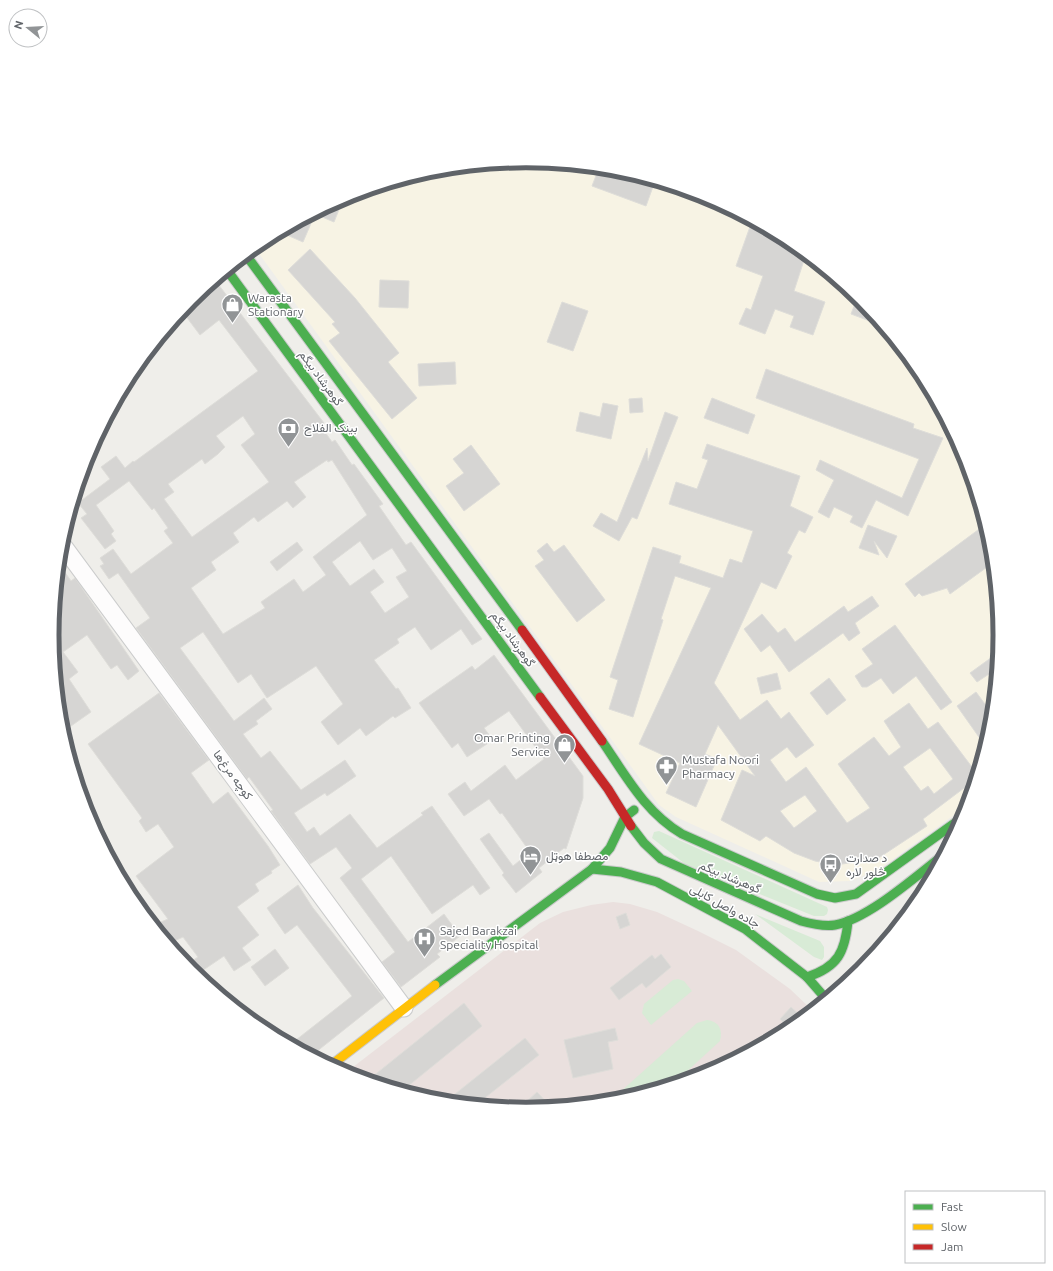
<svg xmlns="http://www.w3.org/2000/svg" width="1053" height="1271" font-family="Ubuntu,Vazirmatn,sans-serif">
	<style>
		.commercial { fill: #f7f3e4 }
		.medical { fill: #eae0de }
		.green { fill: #d8ebd6 }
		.building { fill: #d6d5d3; stroke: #deddd9; fill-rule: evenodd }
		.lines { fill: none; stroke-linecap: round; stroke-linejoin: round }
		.street-casing { stroke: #cbcccc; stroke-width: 19 }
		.fast-casing { stroke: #cacacb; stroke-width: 11 }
		.slow-casing { stroke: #cacacb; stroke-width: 11 }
		.jam-casing { stroke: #cacacb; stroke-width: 11 }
		.street { stroke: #fdfcfc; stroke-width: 17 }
		.fast { stroke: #4caf50; stroke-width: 9 }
		.slow { stroke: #ffc107; stroke-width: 9 }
		.jam { stroke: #c62828; stroke-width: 9 }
		.labels { text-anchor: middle; stroke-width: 3; stroke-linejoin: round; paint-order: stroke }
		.poi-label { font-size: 12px; fill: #5f6368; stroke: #fff; text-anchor: start }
		.street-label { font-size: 12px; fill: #5f6368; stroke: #fff }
		.rim { fill: none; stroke: #5f6368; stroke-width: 5 }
	</style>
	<rect width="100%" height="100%" fill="#efeeea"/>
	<polygon class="commercial" points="527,161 619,170 708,197 790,241 862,300 921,372 965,454 992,543 1001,636 992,728 969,804 878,870 850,881 819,882 676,817 659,805 255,248 263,241 345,197 434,170"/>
	<polygon class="medical" points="613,902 630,904 657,912 698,931 736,950 790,989 813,1011 790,1030 708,1074 619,1101 526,1110 434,1101 344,1074 540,923 563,912 591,905"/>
	<g class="green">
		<polygon points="659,831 827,907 828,910 827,914 824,916 814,916 685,864 652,838 654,832"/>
		<polygon points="755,914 820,941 824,947 824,957 822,960 814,957"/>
		<polygon points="678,979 684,981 692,991 651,1025 642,1013 644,1004 673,980"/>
		<path d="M707,1020C719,1021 723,1030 720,1041L672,1085L619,1101L609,1102L697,1023Z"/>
	</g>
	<g class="building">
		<polygon points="599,168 619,170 655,181 646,206 592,186"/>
		<polygon points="344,197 334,222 315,214 303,242 280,232"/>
		<polygon points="752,221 790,241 806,254 794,291 825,302 813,335 790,327 794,316 775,309 765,334 739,324 746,308 751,310 763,276 736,266"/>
		<polygon points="310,249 355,298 399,353 388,362 417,398 392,419 329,341 340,333 332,324 335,322 288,270"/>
		<path d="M215,280L324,423L320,425L332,442L335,440L352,465L354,464L383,504L379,506L406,545L411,542L482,639L472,645L461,629L431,650L415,627L397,639L399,643L374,660L396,689L398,688L411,708L395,718L393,716L366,736L360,728L338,745L321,722L343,704L316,666L267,698L251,674L238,683L203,632L180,648L234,721L264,698L272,709L256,721L258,724L243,734L261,758L270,751L301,790L345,760L356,776L327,796L325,793L294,813L307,832L314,827L320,836L350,814L377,848L423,815L421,813L432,806L490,888L480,895L473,885L432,914L391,856L361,879L408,942L444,914L460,936L437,954L440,957L401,987L382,962L395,952L340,878L352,868L336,847L310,864L271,811L273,810L249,777L247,779L136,628L150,618L118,573L109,579L100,566L104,564L100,558L113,549L131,574L173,543L164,531L168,528L154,508L152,510L129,481L96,505L114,531L111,534L116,541L105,549L81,518L87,514L78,503L110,479L101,467L116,456L125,468L133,461L134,462L258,371L219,320L200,335L182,311L191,300ZM243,416L255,434L241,445L269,482L192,537L164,499L174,492L168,484L202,459L205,464L218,454L225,447L216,436ZM327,460L328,462L332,460L367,515L313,557L326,575L303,592L294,579L261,602L265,608L223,634L191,588L216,570L211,562L239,542L233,533L254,517L258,522L287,501L293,508L306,497L294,482ZM360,541L373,560L392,548L407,571L396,577L409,597L385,613L370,592L384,582L374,569L350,586L332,562Z"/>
		<polygon points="380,280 409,281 408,308 379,307"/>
		<polygon points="858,296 862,300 883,326 851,314"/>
		<polygon points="562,302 588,311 573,351 547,342"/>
		<polygon points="455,362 456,384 419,386 418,364"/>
		<polygon points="766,369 914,424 913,428 943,438 908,516 876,500 862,528 850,522 853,516 834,507 829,518 818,512 834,480 816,470 820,460 902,498 919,459 756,398"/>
		<polygon points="642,398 643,412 630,413 629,399"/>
		<polygon points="712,398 755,415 748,434 704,418"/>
		<polygon points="603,403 618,406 611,439 576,431 580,412 600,417"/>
		<polygon points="665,412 678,417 637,519 632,517 619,541 593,526 601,513 617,522 647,448 648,461"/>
		<path d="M707,444L800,476L790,506L813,517L805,533L799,530L787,553L792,556L776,589L761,582L714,683L740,720L767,700L781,719L789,712L814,745L796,758L787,747L770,760L786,782L806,767L847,823L870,808L838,764L874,737L889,756L901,747L884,721L909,703L928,729L938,722L978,775L976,779L923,819L927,826L877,859L835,865L815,861L794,853L766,836L760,841L721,820L742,770L755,776L718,725L705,754L717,759L696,807L666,793L680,763L639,744L711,588L675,576L661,619L663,620L633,717L609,709L618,680L610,677L653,547L681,556L679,563L723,578L730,559L742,563L753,531L669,504L676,482L697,489L708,460L702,458ZM930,748L953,779L934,794L928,786L921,791L903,767ZM805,795L817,811L794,828L780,811Z"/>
		<polygon points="471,445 500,484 464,511 446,486 464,473 453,459"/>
		<polygon points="986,524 992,543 994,562 950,594 947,588 922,596 919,593 915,597 905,584"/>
		<polygon points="868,525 897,536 887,558 874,541 879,555 859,548"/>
		<polygon points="297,542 303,550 277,571 270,562"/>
		<polygon points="547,543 554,552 564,545 605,600 577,622 535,566 544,560 537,551"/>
		<polygon points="59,564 71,581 75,578 139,671 128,680 117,665 111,669 87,635 63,652 78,672 69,679 91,712 71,726 60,709 65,706 58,696 52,635"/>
		<polygon points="872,596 879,606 855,623 860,633 849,641 843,633 789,672 770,645 761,652 744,629 762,614 778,633 785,628 795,642 844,606 848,612"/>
		<polygon points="895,625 952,702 941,710 916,676 893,694 881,678 867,687 862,687 855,676 873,664 862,649"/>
		<polygon points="999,652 996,684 989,674 977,682 970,673"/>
		<polygon points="494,655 583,776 583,798 566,849 564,848 539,868 542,872 516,893 502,875 504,873 480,839 489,833 513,866 530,852 502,813 500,814 489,799 464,816 448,794 465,782 471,791 505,765 516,780 544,759 509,711 484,728 493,740 467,757 458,743 452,748 419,703 472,666 475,670"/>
		<polygon points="777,673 781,689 761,694 757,678"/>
		<polygon points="829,678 846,700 827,715 810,693"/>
		<polygon points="976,692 993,715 992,728 986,747 957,706"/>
		<polygon points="159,693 209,760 191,773 213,804 228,792 268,846 280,865 271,871 272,873 255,884 259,891 237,907 259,935 242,948 251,960 234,971 224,956 196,975 186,965 198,957 183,937 172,942 161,922 168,919 136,876 174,847 158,824 146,832 139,821 142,818 88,744"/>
		<polygon points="298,885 313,908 384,998 311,1056 307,1054 296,1040 352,996 297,925 285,934 267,908"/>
		<polygon points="626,913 630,925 620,929 616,917"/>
		<polygon points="275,949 289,968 265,986 251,967"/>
		<polygon points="661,954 671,967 646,988 642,983 619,1000 610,988 652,955 655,959"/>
		<polygon points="464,1003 482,1026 402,1091 367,1081"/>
		<polygon points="791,1007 804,1019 790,1030 780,1019"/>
		<polygon points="615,1028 618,1040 608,1042 613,1069 573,1078 564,1040"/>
		<polygon points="525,1038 539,1055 476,1105 445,1102"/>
		<polygon points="537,1092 552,1108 531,1109 525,1103"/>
	</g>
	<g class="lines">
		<defs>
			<polyline id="street" points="61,543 404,1008"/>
			<g id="fast">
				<polyline points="246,255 522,630"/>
				<polyline points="227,270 540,697"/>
				<path d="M602,741C626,776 645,812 682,834L817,894L835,898L856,894L966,815"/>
				<path d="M631,826L644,843L661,859L801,921C812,924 824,927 835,925C870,918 917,875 946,853"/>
				<polyline points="592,869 621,872 657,882 745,929 807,977 827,1000"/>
				<path d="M807,977C838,967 845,952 848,921"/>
				<polyline points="435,985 592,869 610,848 625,817 634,810"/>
			</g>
			<polyline id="slow" points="330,1066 435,985"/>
			<g id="jam">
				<polyline points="522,630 602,741"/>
				<polyline points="540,697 608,789 631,826"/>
			</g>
		</defs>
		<use href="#street" class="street-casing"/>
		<use href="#fast" class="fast-casing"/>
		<use href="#slow" class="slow-casing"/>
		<use href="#jam" class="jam-casing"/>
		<use href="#street" class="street"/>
		<use href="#fast" class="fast"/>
		<use href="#slow" class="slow"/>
		<use href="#jam" class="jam"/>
	</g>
	<defs>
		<symbol id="shop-pin" viewBox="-11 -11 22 30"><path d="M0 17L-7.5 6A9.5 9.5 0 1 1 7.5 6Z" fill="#919496" stroke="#fff"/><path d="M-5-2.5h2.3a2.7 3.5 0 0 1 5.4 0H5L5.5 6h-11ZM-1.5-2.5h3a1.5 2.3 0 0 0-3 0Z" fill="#fff"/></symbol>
		<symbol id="bank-pin" viewBox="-11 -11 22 30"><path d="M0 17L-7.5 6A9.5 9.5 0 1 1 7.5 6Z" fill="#919496" stroke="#fff"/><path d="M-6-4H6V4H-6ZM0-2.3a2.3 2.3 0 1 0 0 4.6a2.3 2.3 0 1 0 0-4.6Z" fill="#fff"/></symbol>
		<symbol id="pharmacy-pin" viewBox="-11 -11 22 30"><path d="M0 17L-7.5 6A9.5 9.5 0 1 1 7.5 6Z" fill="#919496" stroke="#fff"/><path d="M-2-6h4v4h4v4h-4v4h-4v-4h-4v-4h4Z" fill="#fff"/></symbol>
		<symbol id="hotel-pin" viewBox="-11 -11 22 30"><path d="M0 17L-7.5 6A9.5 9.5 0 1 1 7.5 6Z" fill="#919496" stroke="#fff"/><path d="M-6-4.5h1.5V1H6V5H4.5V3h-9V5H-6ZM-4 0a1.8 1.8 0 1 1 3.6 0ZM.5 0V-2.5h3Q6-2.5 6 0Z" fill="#fff"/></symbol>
		<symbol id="bus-pin" viewBox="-11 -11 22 30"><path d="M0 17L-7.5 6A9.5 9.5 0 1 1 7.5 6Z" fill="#919496" stroke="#fff"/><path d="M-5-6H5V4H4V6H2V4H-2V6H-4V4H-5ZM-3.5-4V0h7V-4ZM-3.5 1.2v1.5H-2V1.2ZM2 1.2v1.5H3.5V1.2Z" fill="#fff"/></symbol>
		<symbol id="hospital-pin" viewBox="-11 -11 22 30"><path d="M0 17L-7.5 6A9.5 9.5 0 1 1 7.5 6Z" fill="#919496" stroke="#fff"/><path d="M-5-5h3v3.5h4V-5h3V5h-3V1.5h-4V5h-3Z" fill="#fff"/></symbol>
	</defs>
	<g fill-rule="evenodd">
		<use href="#shop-pin" x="220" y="292" width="25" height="34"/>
		<use href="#bank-pin" x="276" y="416" width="25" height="34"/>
		<use href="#shop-pin" x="552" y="732" width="25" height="34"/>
		<use href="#pharmacy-pin" x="654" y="754" width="25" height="34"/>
		<use href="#hotel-pin" x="518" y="844" width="25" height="34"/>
		<use href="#bus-pin" x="818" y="852" width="25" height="34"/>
		<use href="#hospital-pin" x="412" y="926" width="25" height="34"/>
	</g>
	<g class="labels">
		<g class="poi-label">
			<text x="248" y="302">Warasta<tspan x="248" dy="14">Stationary</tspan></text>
			<text x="304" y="432">بینک الفلاح</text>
			<text x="550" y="742" text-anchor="end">Omar Printing<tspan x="550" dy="14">Service</tspan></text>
			<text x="682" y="764">Mustafa Noori<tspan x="682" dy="14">Pharmacy</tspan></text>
			<text x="546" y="860">مصطفا هوټل</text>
			<text x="846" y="862">د صدارت<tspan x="846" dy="14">څلور لاره</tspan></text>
			<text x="440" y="935">Sajed Barakzai<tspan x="440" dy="14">Speciality Hospital</tspan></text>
		</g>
		<g class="street-label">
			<text transform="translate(321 378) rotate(54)" y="4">گوهرشاد بیگم</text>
			<text transform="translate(513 639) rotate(54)" y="4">گوهرشاد بیگم</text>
			<text transform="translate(233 775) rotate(54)" y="4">کوچه مرغ‌ها</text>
			<text transform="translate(730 877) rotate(23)" y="4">گوهرشاد بیگم</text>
			<text transform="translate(725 906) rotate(29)" y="4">جاده واصل کابلی</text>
		</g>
	</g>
	<path d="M0 0H1053V1271H0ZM59 635a467 467 0 1 1 934 0a467 467 0 1 1-934 0Z" fill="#fff" fill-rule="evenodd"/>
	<path class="rim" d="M59 635a467 467 0 1 1 934 0a467 467 0 1 1-934 0Z"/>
	<rect x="905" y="1191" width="140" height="72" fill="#ffffff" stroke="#bfc1c3"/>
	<rect x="913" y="1204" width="20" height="6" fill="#4caf50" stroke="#bfc1c3"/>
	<text x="941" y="1211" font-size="12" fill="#5f6368">Fast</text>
	<rect x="913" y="1224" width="20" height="6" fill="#ffc107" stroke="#bfc1c3"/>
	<text x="941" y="1231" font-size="12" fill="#5f6368">Slow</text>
	<rect x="913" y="1244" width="20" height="6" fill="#c62828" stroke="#bfc1c3"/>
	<text x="941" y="1251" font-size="12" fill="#5f6368">Jam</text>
	<g transform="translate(28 28) rotate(288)"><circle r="19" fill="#ffffff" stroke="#bfc1c3"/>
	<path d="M0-3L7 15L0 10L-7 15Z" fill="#919496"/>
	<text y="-6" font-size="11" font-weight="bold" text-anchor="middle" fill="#5f6368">N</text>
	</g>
</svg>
